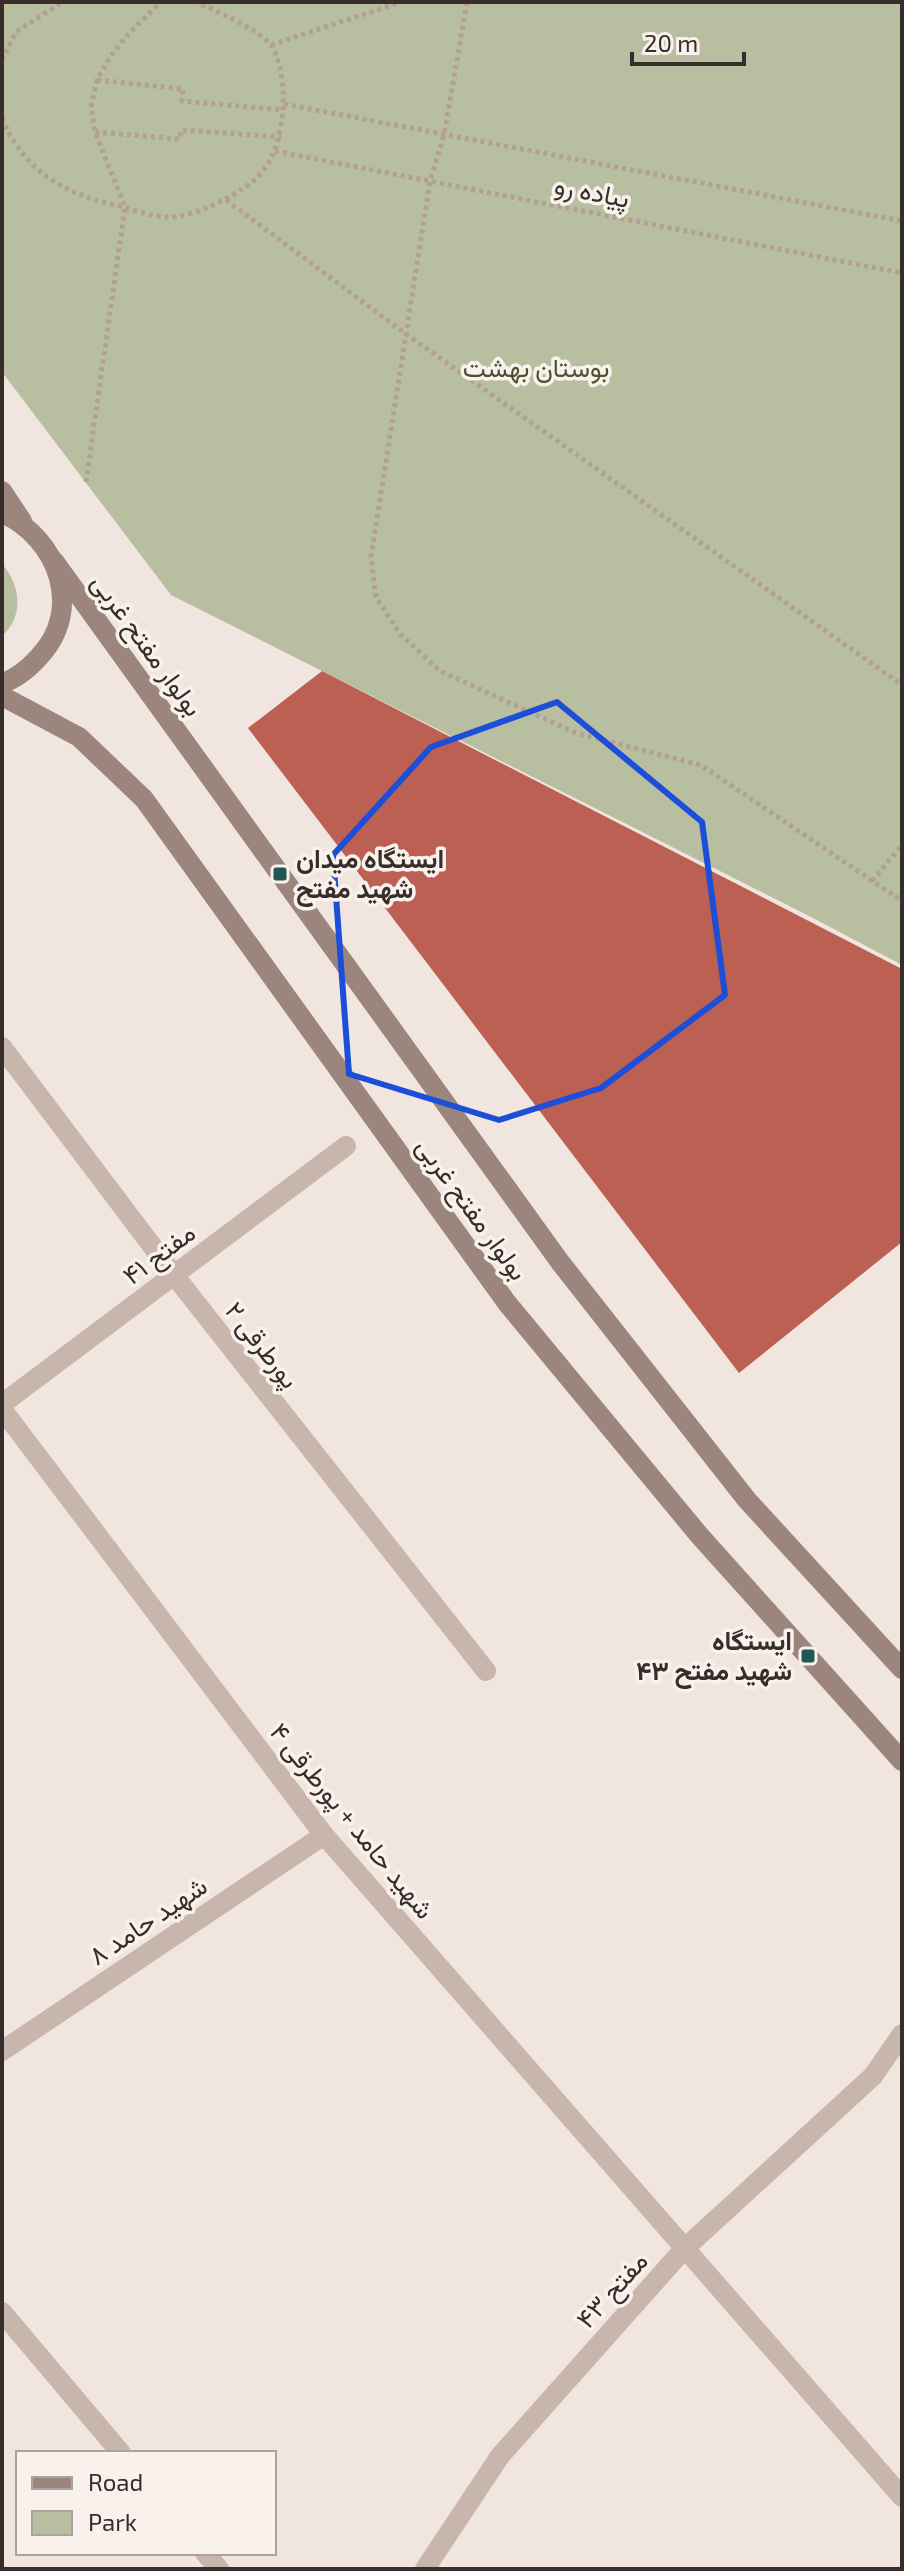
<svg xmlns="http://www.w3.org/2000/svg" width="904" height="2571" font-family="'Exo 2',Vazirmatn,sans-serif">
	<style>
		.green { fill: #b8bfa0 }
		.building { fill: #bb6053 }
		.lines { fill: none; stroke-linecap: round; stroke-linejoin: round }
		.path { stroke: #b49f96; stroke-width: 5; stroke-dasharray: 4 4; stroke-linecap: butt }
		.minor { stroke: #c8b5ac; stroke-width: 20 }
		.secondary { stroke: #9b857d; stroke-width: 20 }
		.marked { fill: none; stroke: #1d4ed8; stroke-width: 6; stroke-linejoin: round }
		.poi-dot { fill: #235552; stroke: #f9f1eb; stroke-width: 3 }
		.labels { text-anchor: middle; stroke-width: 7; stroke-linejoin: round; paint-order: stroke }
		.street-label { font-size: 26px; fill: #372d2a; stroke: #f9f1eb }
		.park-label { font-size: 26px; fill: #4a5330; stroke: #f9f1eb }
		.poi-label { font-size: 26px; font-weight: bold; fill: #372d2a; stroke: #f9f1eb; text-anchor: start }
	</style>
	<rect width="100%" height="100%" fill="#f1e6df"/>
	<g class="green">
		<polygon points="2,2 902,2 902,965 813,918 171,595 2,372"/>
		<path d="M2,564C21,585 24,617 2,636Z"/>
	</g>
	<polygon class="building" points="322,671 902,969 902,1242 739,1373 248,728"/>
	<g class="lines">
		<g class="path">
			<polyline points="467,2 444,135 430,181 371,557 376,597 400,634 440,671 576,733 701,765 902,901"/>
			<polyline points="271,45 401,2"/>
			<polyline points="2,60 16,32 62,2"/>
			<polyline points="97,80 183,89 182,101 283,110"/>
			<polyline points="284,104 902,221"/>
			<path d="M2,118C22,166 57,190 106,203C125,207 146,215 166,217C180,218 201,211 213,205C263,182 277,164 283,109C285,93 281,57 270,44C254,27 218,12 196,2"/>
			<polyline points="95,132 180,139 181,130 281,137"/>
			<polyline points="275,151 902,273"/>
			<polyline points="226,200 406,334 902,685"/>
			<polyline points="86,482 125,207 95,132 91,107 97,80 110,57 131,31 161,2"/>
			<polyline points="872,881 902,845"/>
		</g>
		<g class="minor">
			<polyline points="2,1047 174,1275 486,1671"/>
			<polyline points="2,1404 346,1146"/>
			<polyline points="2,1409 324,1835 902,2497"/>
			<polyline points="2,2051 324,1835"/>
			<polyline points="2,2312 121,2453"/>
			<polyline points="205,2553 219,2569"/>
			<polyline points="425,2569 500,2456 684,2249 873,2076 902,2034"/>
		</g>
		<g class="secondary">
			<polyline points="2,491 22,521"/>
			<path d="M2,513C58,538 85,610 38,658C28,669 16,679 2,683"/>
			<polyline points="54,561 560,1262 747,1500 902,1669"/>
			<polyline points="2,696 79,737 144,799 507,1303 699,1535 902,1761"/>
		</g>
	</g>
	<path class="marked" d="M557,702L702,822L725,995L601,1088L499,1120L349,1074L333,855L431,747Z"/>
	<g class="poi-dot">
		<rect x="272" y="866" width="16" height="16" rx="4"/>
		<rect x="800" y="1648" width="16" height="16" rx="4"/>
	</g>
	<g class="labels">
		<g class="street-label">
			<text transform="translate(592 192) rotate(11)" y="9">پیاده رو</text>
			<text transform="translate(147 645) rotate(54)" y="9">بولوار مفتح غربی</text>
			<text transform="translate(472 1209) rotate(54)" y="9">بولوار مفتح غربی</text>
			<text transform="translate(159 1254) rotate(-37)" y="9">مفتح ۴۱</text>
			<text transform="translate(262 1345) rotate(52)" y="9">پورطرقی ۲</text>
			<text transform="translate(352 1821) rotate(51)" y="9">شهید حامد + پورطرقی ۴</text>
			<text transform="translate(148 1921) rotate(-34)" y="9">شهید حامد ۸</text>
			<text transform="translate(612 2290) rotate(-48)" y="9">مفتح ۴۳</text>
		</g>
		<g class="park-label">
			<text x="536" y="377">بوستان بهشت</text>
		</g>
		<g class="poi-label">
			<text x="296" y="868">ایستگاه میدان<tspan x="296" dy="30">شهید مفتح</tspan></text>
			<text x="792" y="1650" text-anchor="end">ایستگاه<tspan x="792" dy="30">شهید مفتح ۴۳</tspan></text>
		</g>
	</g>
	<rect width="904" height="2571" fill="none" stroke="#372d2a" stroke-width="8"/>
	<rect x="16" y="2451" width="260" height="104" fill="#f9f1eb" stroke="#aba39e" stroke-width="2"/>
	<rect x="32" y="2477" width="40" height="12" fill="#9b857d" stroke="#aba39e" stroke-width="2"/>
	<text x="88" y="2491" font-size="24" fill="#372d2a">Road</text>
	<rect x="32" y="2511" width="40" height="24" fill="#b8bfa0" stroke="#aba39e" stroke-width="2"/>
	<text x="88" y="2531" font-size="24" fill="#372d2a">Park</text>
	<path d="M632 52v12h112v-12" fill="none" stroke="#372d2a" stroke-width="4"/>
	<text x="644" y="52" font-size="24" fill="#372d2a" stroke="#f9f1eb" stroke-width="6" paint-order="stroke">20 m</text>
</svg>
